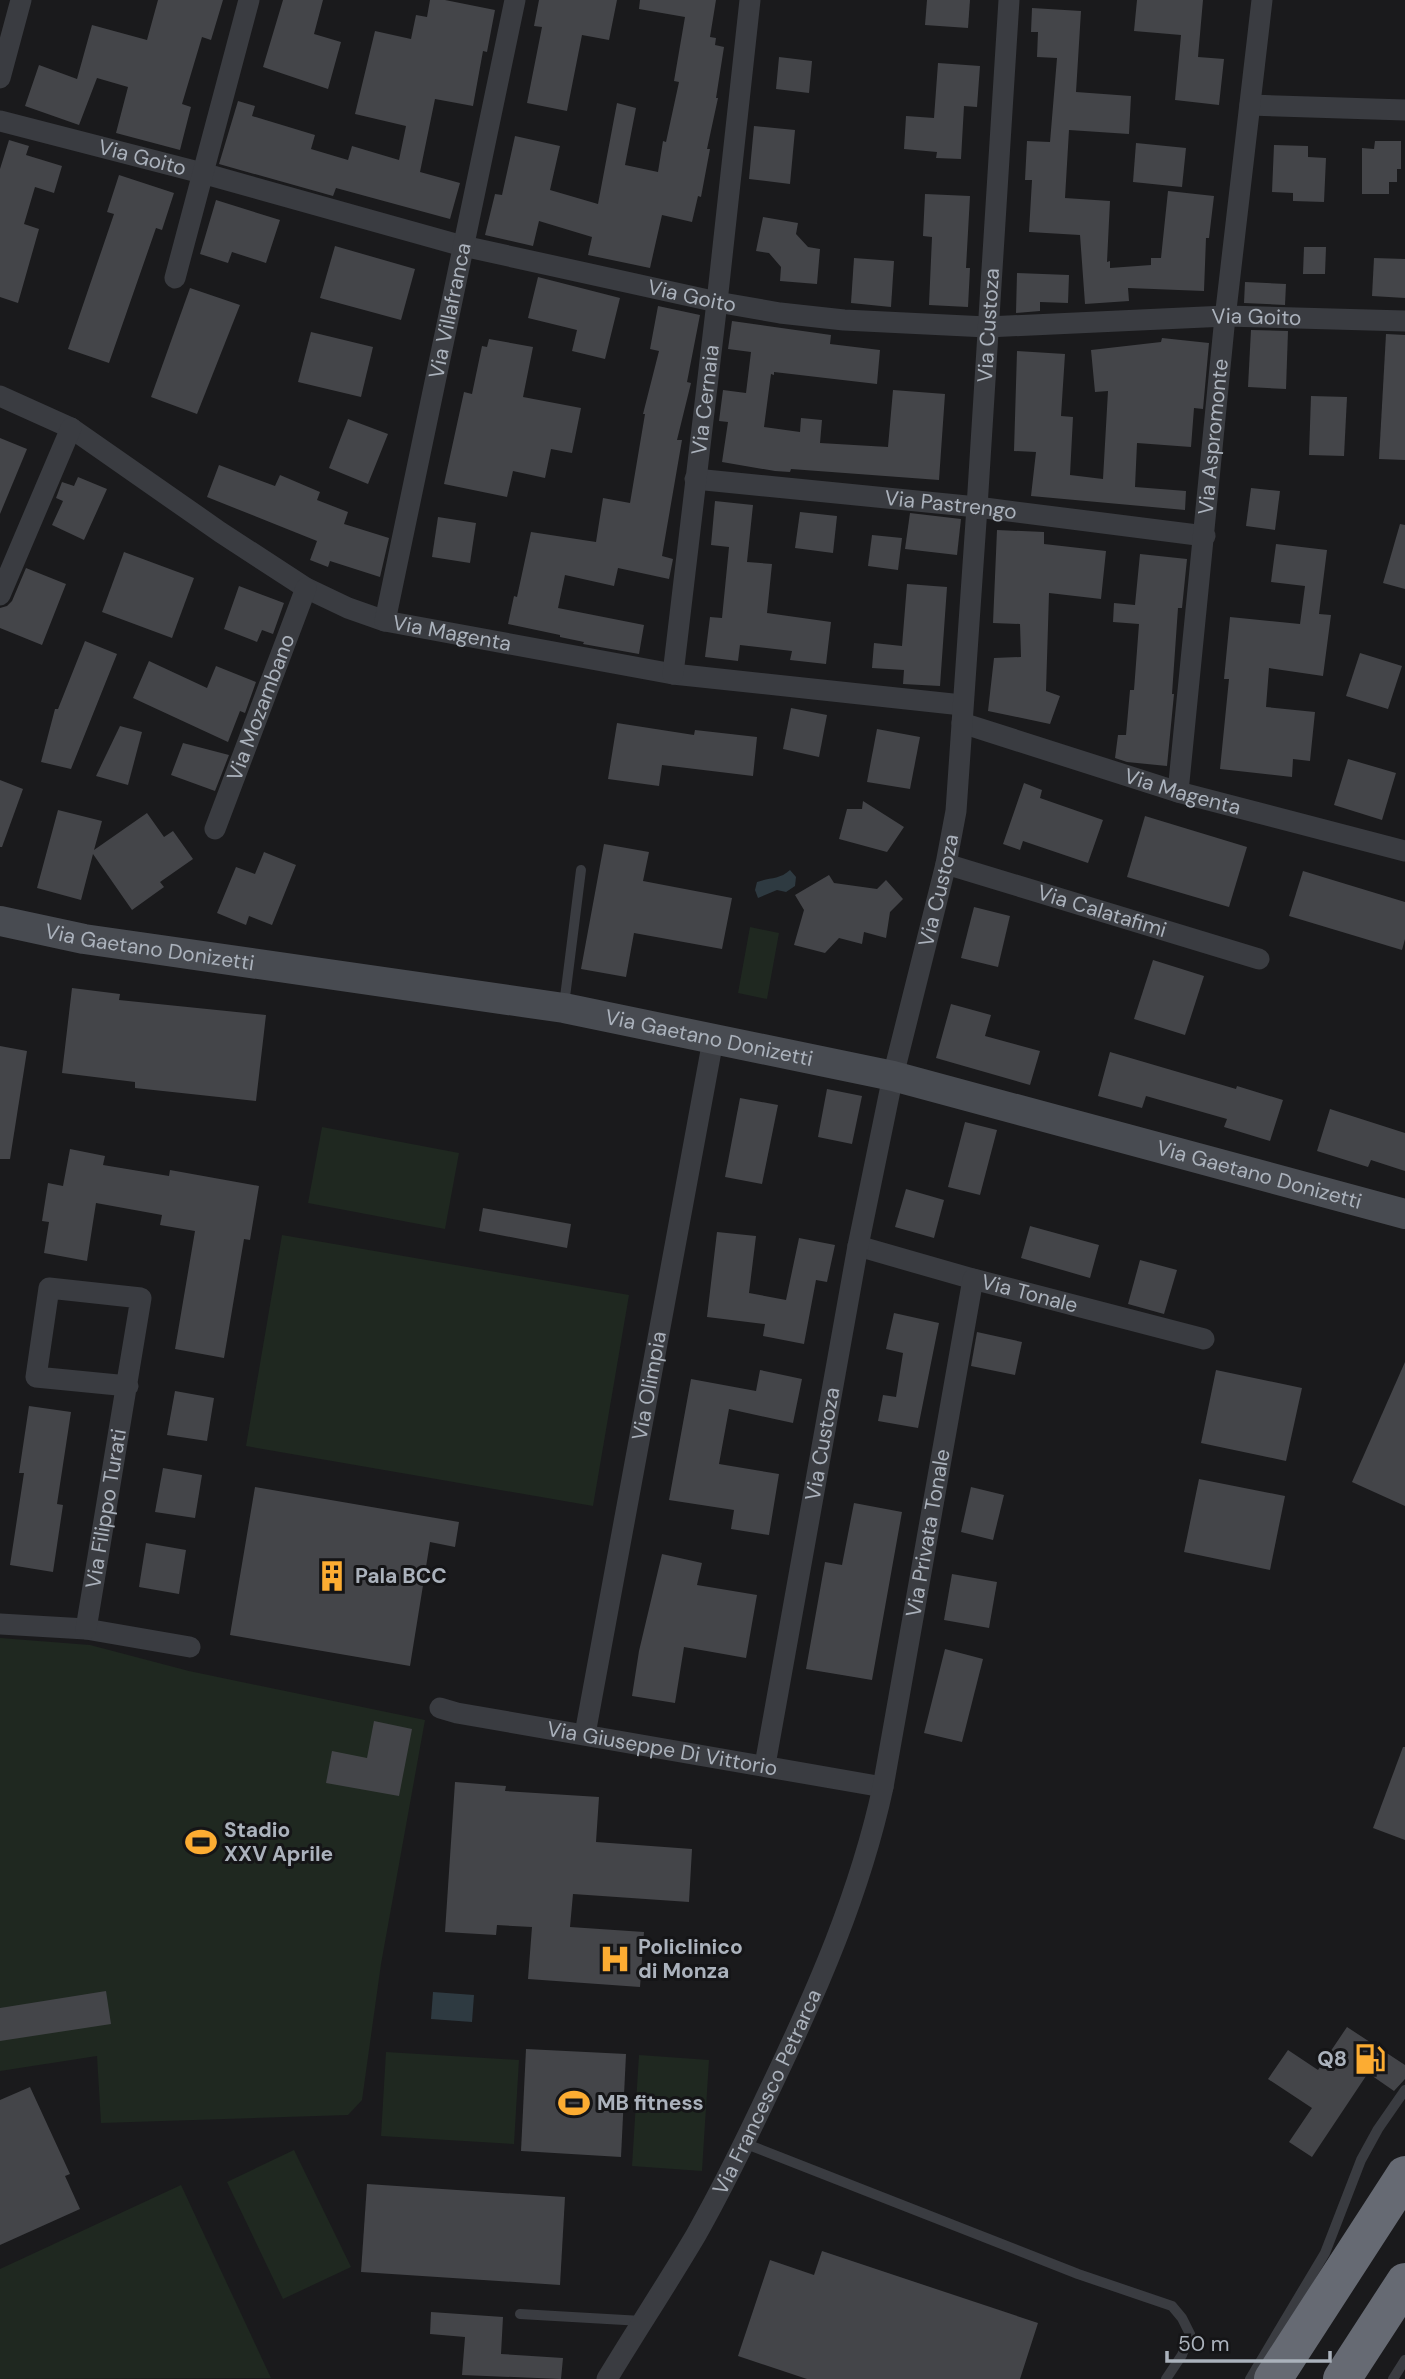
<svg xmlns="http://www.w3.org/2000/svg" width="1405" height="2379" font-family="'DM Sans',sans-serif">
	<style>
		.green { fill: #1f2820 }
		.water { fill: #2e3a41 }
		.building { fill: #444549 }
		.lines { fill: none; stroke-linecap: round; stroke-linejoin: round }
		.lane { stroke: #3a3c41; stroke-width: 10 }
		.street { stroke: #3a3c41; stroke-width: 21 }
		.secondary { stroke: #484b51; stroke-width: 30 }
		.highway { stroke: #666a73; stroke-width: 38 }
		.labels { text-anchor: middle; stroke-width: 6; stroke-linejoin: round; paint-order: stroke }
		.street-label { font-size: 21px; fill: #abb2bc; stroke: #151517 }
		.poi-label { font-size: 21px; font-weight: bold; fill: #abb2bc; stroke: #151517; text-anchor: start }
	</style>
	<rect width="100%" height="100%" fill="#1a1a1c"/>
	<g class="green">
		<polygon points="750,927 779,933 767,999 738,993"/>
		<polygon points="322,1127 459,1153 445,1229 308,1203"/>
		<polygon points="282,1235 629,1295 593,1506 246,1446"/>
		<polygon points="0,1638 90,1645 189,1671 425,1720 381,1964 362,2100 348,2115 101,2123 97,2056 0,2071"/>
		<polygon points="386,2052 519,2060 514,2144 381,2136"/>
		<polygon points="639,2055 709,2060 702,2171 632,2166"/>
		<polygon points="294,2150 351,2267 283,2299 227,2182"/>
		<polygon points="181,2185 271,2378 0,2379 0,2269"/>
	</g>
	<g class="water">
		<path d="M790,870L796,877L795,886L786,892L777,890L758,898L755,890L757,882C770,877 779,880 790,870Z"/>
		<polygon points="433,1992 474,1995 472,2022 431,2019"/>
	</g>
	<g class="building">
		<polygon points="158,0 223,0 211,40 202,37 182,104 191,107 180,150 116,133 128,87 97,78 79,125 25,106 39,65 77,79 92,25 147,40"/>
		<polygon points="283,0 323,0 314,34 341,42 328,89 263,67"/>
		<polygon points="430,0 445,0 495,10 487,52 483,51 473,106 435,99 420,172 460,183 450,219 336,188 333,196 219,164 238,101 255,106 252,116 315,135 311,149 348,160 352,146 399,160 406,126 355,114 375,31 411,39 416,15 427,17"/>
		<polygon points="539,0 617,0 609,40 582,35 567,111 527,103 542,27 534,26"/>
		<polygon points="640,0 716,0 710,37 716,38 715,45 724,47 716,98 718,98 707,149 710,149 701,197 698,196 692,222 662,215 650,268 588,255 592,237 539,221 533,246 485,235 495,194 502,195 515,136 560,146 550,190 598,204 617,103 636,108 625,165 658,172 663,141 666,142 679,82 674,81 685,17 639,9"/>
		<polygon points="927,0 970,0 968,28 925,25"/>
		<polygon points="1137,0 1203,0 1198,57 1224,59 1219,105 1175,100 1181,35 1134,31"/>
		<polygon points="1032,8 1081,11 1076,92 1131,96 1129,134 1069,130 1065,198 1110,201 1107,262 1110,261 1110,268 1151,265 1151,258 1161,258 1168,191 1214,196 1209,238 1206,238 1204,291 1128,288 1129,301 1085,304 1080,235 1029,232 1032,180 1025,180 1027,141 1050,142 1057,58 1037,57 1038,32 1031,32"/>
		<polygon points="779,57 812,61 809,93 776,89"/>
		<polygon points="938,63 980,66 977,107 964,106 961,159 936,158 937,152 904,149 906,116 934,118"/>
		<polygon points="754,126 795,130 790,184 749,179"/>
		<polygon points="9,140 29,146 26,155 62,166 54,193 35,187 24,224 39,229 18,303 0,297 0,169"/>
		<polygon points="1375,141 1401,141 1401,169 1397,169 1397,182 1389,182 1389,194 1362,194 1362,148 1374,149"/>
		<polygon points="1136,143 1186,148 1182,187 1133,182"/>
		<polygon points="1274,145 1308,146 1308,157 1326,158 1324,202 1293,201 1293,193 1272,192"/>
		<polygon points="119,175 174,193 162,230 156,228 109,363 68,349 114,214 107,212"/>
		<polygon points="925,194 970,196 966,268 970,268 968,307 929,305 932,237 923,236"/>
		<polygon points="216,200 280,220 266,263 232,252 228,263 200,254"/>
		<polygon points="763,217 798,223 796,234 808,247 820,249 817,284 780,281 781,267 769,253 756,251"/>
		<polygon points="335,246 415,269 401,320 320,298"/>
		<polygon points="1304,247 1326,247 1325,274 1303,274"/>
		<polygon points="854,258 894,261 891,307 851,303"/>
		<polygon points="1374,258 1405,259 1405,298 1372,296"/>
		<polygon points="1017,273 1069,275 1068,303 1040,302 1040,311 1016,313"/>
		<polygon points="538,277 620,298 605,359 572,351 577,330 528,318"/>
		<polygon points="1245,282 1286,284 1285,305 1244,303"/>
		<polygon points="190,288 240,305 197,414 151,397"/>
		<polygon points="658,306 700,315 687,382 691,383 677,440 682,440 662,556 673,559 669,579 618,568 614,586 565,575 558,608 644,625 639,654 583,644 584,642 560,637 560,635 508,624 514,596 517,597 531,532 596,542 603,498 630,503 645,414 643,414 659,351 650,349"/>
		<polygon points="732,321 831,335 830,344 880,350 877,384 774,372 774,375 771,374 764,427 800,432 801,418 822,420 820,443 888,447 893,390 945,394 939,480 791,469 790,472 775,471 722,462 728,422 719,421 723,390 746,393 751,352 728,349"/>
		<polygon points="1251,330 1288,331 1286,389 1248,387"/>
		<polygon points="311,332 373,347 361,397 298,382"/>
		<polygon points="1386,334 1405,335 1405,460 1379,459"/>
		<polygon points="1162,338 1209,343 1203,409 1194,408 1191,447 1137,443 1135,487 1186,491 1185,510 1031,496 1036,452 1014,451 1017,351 1065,354 1061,416 1073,417 1070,475 1103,479 1108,391 1095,392 1091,350 1161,342"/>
		<polygon points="489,339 533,347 523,397 581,408 572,453 551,449 545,478 513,471 507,497 444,484 464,392 472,394 482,346 487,347"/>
		<polygon points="1311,396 1347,397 1344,456 1309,455"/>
		<polygon points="348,419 388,434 368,484 329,468"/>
		<polygon points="0,438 27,449 0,514"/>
		<polygon points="219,465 275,486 280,475 320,492 317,500 348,512 344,524 389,538 380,577 330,561 328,567 310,560 317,541 207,497"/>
		<polygon points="78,477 107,489 84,540 52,525 63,501 56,498 62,482 74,486"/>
		<polygon points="1251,488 1280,491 1275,530 1246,526"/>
		<polygon points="715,501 753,505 747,562 772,564 767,613 831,622 826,664 790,660 792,651 740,645 738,661 705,657 710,617 722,618 729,547 711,545"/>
		<polygon points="800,512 837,516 833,553 795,548"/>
		<polygon points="910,513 961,519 957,555 905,549"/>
		<polygon points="438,517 476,523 470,563 432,557"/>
		<polygon points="1400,524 1405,525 1405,589 1383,583"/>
		<polygon points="997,530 1044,532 1044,544 1106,551 1101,599 1049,593 1046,691 1060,696 1050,724 988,711 994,658 1021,657 1020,624 993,623"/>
		<polygon points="872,535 902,538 898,570 868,566"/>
		<polygon points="1276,544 1327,550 1319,614 1331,615 1323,676 1269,668 1266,707 1315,712 1310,761 1293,759 1292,777 1220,769 1229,679 1224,679 1230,617 1300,624 1305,586 1271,582"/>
		<polygon points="124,552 194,578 172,638 102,612"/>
		<polygon points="1140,554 1187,559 1182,608 1178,608 1172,694 1174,694 1167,766 1127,762 1115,758 1118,735 1126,735 1130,690 1134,690 1139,624 1113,622 1114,603 1135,605"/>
		<polygon points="26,568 66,584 42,645 0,628 0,608 7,606 12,601"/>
		<polygon points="907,584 947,587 940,686 903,684 904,670 872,668 874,643 902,646"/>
		<polygon points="239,586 284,603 273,634 262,630 257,642 224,629"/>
		<polygon points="85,641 117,654 71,769 41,762 55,709 58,709"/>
		<polygon points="1360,653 1402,666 1388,709 1346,696"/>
		<polygon points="149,661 207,688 216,666 256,682 245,713 240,711 228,742 133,698"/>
		<polygon points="791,708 827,715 819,757 783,749"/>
		<polygon points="617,723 694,735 695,730 757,737 753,776 662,765 659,786 608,779"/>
		<polygon points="120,726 142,732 128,785 96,776"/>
		<polygon points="877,729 920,737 910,789 867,782"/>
		<polygon points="183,743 229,755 215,791 171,775"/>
		<polygon points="1348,759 1396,773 1382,820 1334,805"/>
		<polygon points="0,780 23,789 2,847 0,847"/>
		<polygon points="1024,783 1042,790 1040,798 1103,820 1088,863 1023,841 1020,850 1003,844"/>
		<polygon points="863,801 904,827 887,852 839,839 847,809 862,809"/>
		<polygon points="58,810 102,821 94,850 147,813 164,837 173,831 193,859 160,882 164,887 132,910 93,854 81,900 37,888"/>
		<polygon points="1145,816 1247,847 1229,907 1127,877"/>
		<polygon points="604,844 649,852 643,881 732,898 722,949 634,933 626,977 581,969"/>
		<polygon points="264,852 296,865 272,925 249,916 246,925 217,913 236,867 255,874"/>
		<polygon points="1303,871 1405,902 1405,939 1402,950 1289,916"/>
		<polygon points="829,875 834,883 877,889 886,880 903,899 890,912 886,938 864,932 862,944 839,938 825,953 794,945 804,910 795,895"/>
		<polygon points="974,907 1010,916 998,967 961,958"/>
		<polygon points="1153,960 1204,976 1185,1035 1134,1019"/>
		<polygon points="72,988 120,994 119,1000 266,1015 256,1101 135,1088 135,1082 62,1073"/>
		<polygon points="951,1004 991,1015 985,1036 1040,1051 1030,1085 936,1058"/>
		<polygon points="0,1046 27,1051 10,1159 0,1159"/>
		<polygon points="1110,1052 1236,1089 1237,1086 1283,1100 1270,1141 1224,1127 1227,1119 1146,1096 1142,1108 1098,1096"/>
		<polygon points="827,1089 862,1096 852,1144 818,1137"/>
		<polygon points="740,1098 778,1105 762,1184 725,1177"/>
		<polygon points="1330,1109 1405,1133 1405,1171 1371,1160 1368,1167 1317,1151"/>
		<polygon points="965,1122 997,1130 980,1195 948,1187"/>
		<polygon points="70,1149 105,1156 103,1165 169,1176 170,1170 259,1186 250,1240 244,1239 224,1358 175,1349 195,1231 160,1225 162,1215 96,1203 87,1261 44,1253 49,1222 42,1221 48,1183 63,1186"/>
		<polygon points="906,1189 944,1200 934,1238 895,1227"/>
		<polygon points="483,1208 571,1224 567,1248 479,1231"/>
		<polygon points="1030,1226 1099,1245 1090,1278 1021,1258"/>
		<polygon points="717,1232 756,1236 749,1293 786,1300 799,1238 835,1245 827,1282 816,1280 804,1344 763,1336 765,1324 707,1317"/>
		<polygon points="1140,1260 1177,1270 1164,1314 1128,1304"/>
		<polygon points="894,1313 939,1323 918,1428 878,1421 883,1395 896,1397 903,1353 886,1349"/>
		<polygon points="977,1332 1022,1342 1015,1375 971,1366"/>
		<polygon points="1405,1362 1405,1506 1352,1482"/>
		<polygon points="760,1370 802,1379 793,1423 729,1409 719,1464 779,1474 769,1535 731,1529 734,1510 669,1500 691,1379 756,1391"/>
		<polygon points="1216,1370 1302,1388 1286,1461 1201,1443"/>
		<polygon points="175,1391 214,1398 207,1441 167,1435"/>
		<polygon points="29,1406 71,1412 57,1504 63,1505 53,1572 10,1565 24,1473 19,1473"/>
		<polygon points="163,1468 202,1475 195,1518 155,1512"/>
		<polygon points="1199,1479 1285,1496 1270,1570 1184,1552"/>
		<polygon points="255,1487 459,1522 455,1547 430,1542 410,1666 230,1635"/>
		<polygon points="971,1487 1004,1495 993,1540 961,1532"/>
		<polygon points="854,1503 902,1512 872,1680 806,1669 825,1562 842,1565"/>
		<polygon points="146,1543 186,1550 179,1594 139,1587"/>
		<polygon points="662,1554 702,1563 697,1585 757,1595 746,1658 684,1647 675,1703 632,1696 639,1651"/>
		<polygon points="952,1574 997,1582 989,1628 944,1620"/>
		<polygon points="945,1649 983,1659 962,1742 924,1733"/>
		<polygon points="374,1721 412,1729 399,1796 326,1783 332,1751 367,1758"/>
		<polygon points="1403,1747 1405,1747 1405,1840 1373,1828"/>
		<polygon points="455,1782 506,1786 505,1791 599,1797 596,1842 692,1849 689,1902 573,1894 570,1927 644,1932 640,1987 528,1979 532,1927 497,1925 496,1935 445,1932"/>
		<polygon points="106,1991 111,2024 0,2041 0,2008"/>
		<polygon points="1347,2027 1405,2065 1405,2079 1394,2091 1368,2073 1312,2157 1289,2142 1312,2108 1268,2079 1288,2050 1318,2070"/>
		<polygon points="526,2049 626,2054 621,2157 521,2151"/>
		<polygon points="30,2087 70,2174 65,2176 80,2209 0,2245 0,2100"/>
		<polygon points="367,2184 565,2197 560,2285 361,2272"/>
		<polygon points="822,2251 1038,2323 1020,2379 807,2379 738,2356 770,2260 814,2275"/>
		<polygon points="431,2312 503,2317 501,2354 563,2358 561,2379 462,2375 465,2337 430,2334"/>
	</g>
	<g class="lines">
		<g class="lane">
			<polyline points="564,1005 581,870"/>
			<polyline points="744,2143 1078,2274 1172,2306 1182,2318 1190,2334 1182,2355 1166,2379"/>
			<polyline points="520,2314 642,2321"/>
			<polyline points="1250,2379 1325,2253 1361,2160 1378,2129 1405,2090"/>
			<polyline points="1393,2379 1405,2360"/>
		</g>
		<g class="street">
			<polyline points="0,78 21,0"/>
			<polyline points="1250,105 1405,110"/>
			<path id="s1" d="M0,121L202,173L463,246L717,302L780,313L844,320L987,327L1226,316L1405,321"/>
			<polyline points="175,278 249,0"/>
			<path id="s2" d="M0,396L71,428L220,532L306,588L348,608L385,621L673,674L962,705"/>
			<path id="s3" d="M695,479L977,507L1205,536"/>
			<polyline points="0,595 71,428"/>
			<path id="s4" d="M385,621L515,0"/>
			<path id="s5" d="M673,674L717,302L750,0"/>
			<path id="s6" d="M962,723L1178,792L1405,851"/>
			<path id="s7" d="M1178,792L1224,327L1262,0"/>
			<path id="s8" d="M215,829L306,588"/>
			<path id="s9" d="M946,864L1259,959"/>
			<path id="s10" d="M858,1246L973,1279L1204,1339"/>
			<polyline points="0,1624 86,1629 190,1647"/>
			<path id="s11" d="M86,1629L141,1298L49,1288L36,1377L128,1386"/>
			<path id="s12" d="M440,1708L457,1713L883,1787"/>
			<path id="s13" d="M585,1734L713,1040"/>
			<path id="s14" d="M765,1765L858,1246L893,1076L946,864L956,811L977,507L1009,0"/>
			<path id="s15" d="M607,2379C636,2331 667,2284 696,2235C723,2187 747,2138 770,2089C817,1991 860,1893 883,1787L973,1279"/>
		</g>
		<path class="secondary" id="s16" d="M0,921L84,939L564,1008L893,1076L1405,1214"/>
		<g class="highway">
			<polyline points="1273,2379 1405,2175"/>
			<polyline points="1342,2379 1405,2282"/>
		</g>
	</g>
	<defs>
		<symbol id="building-bare" viewBox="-9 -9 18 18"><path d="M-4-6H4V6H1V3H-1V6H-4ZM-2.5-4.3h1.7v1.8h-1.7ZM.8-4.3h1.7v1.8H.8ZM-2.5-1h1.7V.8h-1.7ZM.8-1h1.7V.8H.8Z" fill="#fcac32" stroke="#151517" stroke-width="2.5" paint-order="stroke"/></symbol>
		<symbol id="stadium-bare" viewBox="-9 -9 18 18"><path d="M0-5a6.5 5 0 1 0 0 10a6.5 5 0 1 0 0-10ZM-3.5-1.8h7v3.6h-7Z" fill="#fcac32" stroke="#151517" stroke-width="2.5" paint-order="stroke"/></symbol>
		<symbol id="hospital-bare" viewBox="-9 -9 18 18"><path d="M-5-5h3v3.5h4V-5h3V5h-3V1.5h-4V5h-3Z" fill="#fcac32" stroke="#151517" stroke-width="2.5" paint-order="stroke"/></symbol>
		<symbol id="fuel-bare" viewBox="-9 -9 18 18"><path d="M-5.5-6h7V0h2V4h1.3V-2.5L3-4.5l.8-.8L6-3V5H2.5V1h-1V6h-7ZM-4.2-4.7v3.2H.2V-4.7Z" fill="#fcac32" stroke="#151517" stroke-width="2.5" paint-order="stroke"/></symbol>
	</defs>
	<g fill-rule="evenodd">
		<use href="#building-bare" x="310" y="1554" width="44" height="44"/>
		<use href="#stadium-bare" x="179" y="1820" width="44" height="44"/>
		<use href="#hospital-bare" x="593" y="1937" width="44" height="44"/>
		<use href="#fuel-bare" x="1348" y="2037" width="44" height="44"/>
		<use href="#stadium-bare" x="552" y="2081" width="44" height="44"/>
	</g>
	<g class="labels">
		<g class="street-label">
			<text dy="7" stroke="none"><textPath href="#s1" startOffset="147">Via Goito</textPath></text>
			<text dy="7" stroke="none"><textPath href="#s1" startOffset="714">Via Goito</textPath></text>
			<text dy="7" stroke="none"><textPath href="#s4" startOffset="317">Via Villafranca</textPath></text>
			<text dy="7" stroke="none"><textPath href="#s1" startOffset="1281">Via Goito</textPath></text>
			<text dy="7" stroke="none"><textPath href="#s14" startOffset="1460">Via Custoza</textPath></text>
			<text dy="7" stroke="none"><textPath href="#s5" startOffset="276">Via Cernaia</textPath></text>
			<text dy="7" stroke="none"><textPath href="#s7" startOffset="357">Via Aspromonte</textPath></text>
			<text dy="7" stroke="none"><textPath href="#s3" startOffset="257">Via Pastrengo</textPath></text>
			<text dy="7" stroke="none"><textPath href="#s2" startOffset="516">Via Magenta</textPath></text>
			<text dy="7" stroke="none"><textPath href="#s8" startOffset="130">Via Mozambano</textPath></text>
			<text dy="7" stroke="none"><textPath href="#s6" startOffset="231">Via Magenta</textPath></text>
			<text dy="7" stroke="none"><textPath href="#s14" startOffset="892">Via Custoza</textPath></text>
			<text dy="7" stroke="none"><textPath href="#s9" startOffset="163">Via Calatafimi</textPath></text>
			<text dy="7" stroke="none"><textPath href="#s16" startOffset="152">Via Gaetano Donizetti</textPath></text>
			<text dy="7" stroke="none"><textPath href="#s16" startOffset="719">Via Gaetano Donizetti</textPath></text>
			<text dy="7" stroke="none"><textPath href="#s16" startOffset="1286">Via Gaetano Donizetti</textPath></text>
			<text dy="7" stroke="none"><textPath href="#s10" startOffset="178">Via Tonale</textPath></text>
			<text dy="7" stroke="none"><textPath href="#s13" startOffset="354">Via Olimpia</textPath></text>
			<text dy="7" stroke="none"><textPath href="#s14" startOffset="326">Via Custoza</textPath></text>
			<text dy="7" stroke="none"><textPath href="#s11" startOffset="122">Via Filippo Turati</textPath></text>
			<text dy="7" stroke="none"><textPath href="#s15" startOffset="914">Via Privata Tonale</textPath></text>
			<text dy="7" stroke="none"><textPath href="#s12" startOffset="226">Via Giuseppe Di Vittorio</textPath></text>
			<text dy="7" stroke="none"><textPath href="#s15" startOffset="329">Via Francesco Petrarca</textPath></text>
		</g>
		<g class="poi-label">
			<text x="355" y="1583">Pala BCC</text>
			<text x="224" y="1837">Stadio<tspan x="224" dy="24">XXV Aprile</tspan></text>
			<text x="638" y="1954">Policlinico<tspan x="638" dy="24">di Monza</tspan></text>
			<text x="1347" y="2066" text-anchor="end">Q8</text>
			<text x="597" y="2110">MB fitness</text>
		</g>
	</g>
	<path d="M1167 2351v10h163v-10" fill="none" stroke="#abb2bc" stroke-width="3.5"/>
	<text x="1178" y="2351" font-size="21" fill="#abb2bc" stroke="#151517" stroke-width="5" paint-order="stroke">50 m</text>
</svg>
